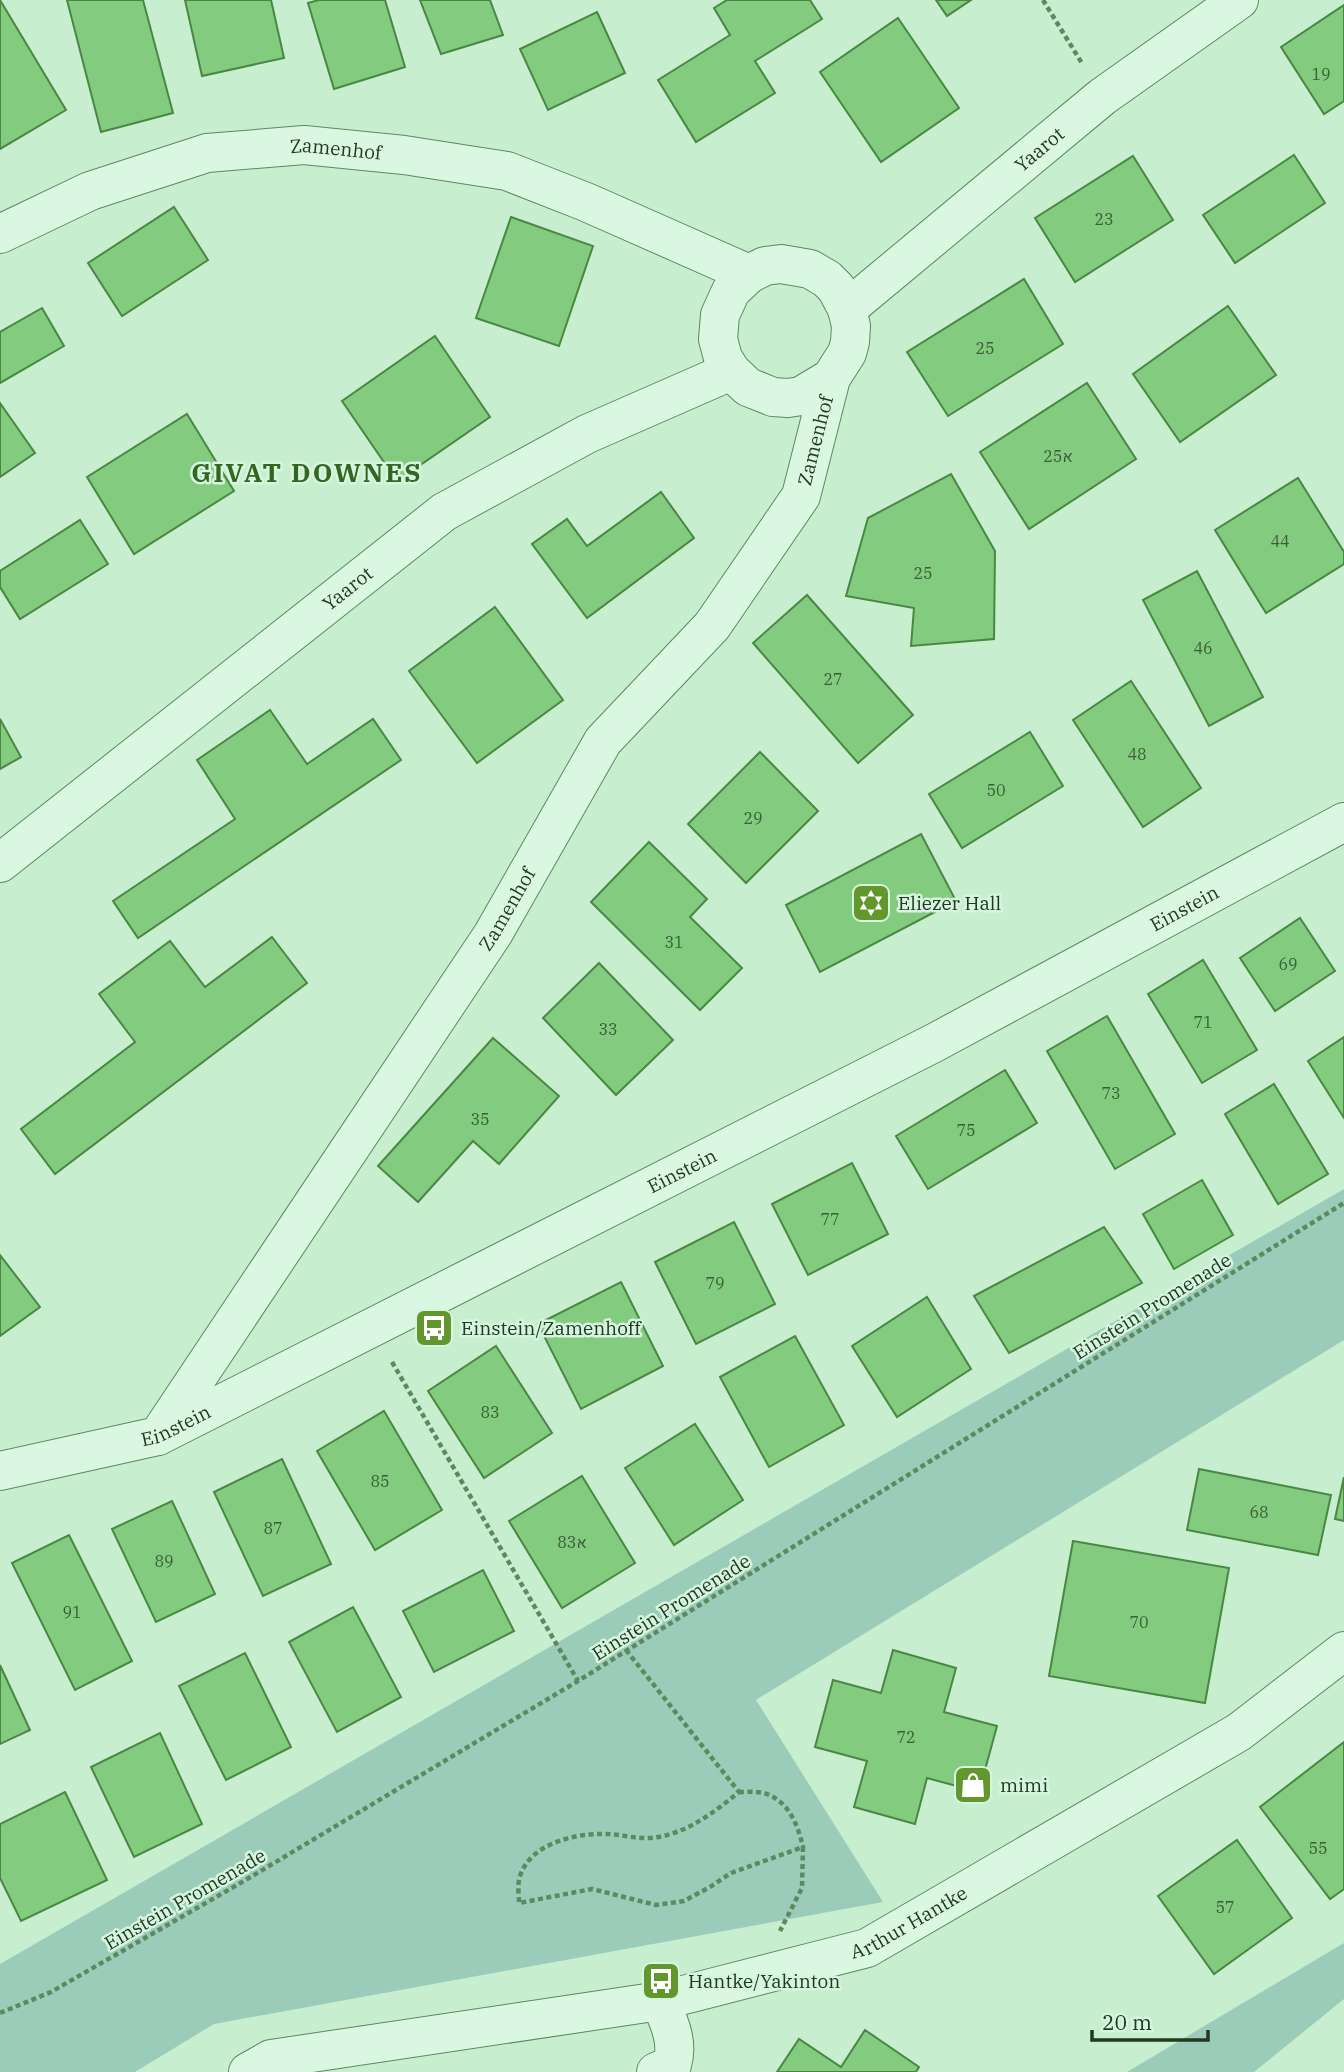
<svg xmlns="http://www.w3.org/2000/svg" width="1344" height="2072" font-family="'IBM Plex Serif',Heebo,serif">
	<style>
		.green { fill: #9bccba }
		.building { fill: #83cb7e; stroke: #498843; stroke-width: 2 }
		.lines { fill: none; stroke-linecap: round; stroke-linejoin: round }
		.minor-casing { stroke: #5c895f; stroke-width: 40 }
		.tertiary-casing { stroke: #5c895f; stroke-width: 40 }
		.path { stroke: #5c895f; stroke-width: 4.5; stroke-dasharray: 5 3.5; stroke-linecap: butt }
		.minor { stroke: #daf8e1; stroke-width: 38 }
		.tertiary { stroke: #daf8e1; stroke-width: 38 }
		.labels { text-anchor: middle; stroke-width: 5; stroke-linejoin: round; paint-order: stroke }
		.number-label { font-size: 16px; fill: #395e38 }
		.street-label { font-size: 19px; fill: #203a20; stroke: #d6f5de }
		.poi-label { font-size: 19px; fill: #203a20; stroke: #d6f5de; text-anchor: start }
		.district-label { font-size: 26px; font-weight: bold; letter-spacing: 2px; fill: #336620; stroke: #d6f5de }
	</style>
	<rect width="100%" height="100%" fill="#c7eecf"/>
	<g class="green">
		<polygon points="1344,1189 1344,1340 756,1700 883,1902 214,2024 135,2072 0,2072 0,1964"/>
		<polygon points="1344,1943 1344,1999 1254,2072 1127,2072"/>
	</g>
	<g class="building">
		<polygon points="0,0 66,110 0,149"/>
		<polygon points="67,0 143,0 173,113 101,132"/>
		<polygon points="185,0 271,0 284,58 202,76"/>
		<polygon points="319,0 385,0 405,67 334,89 308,3"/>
		<polygon points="420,0 490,0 503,35 441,54"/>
		<polygon points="727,0 810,0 822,19 755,61 775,93 696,142 658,80 730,35 714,8"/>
		<polygon points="936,0 971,0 947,16"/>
		<polygon points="1344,5 1344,101 1324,114 1281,47"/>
		<polygon points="597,12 625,73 548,110 520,49"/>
		<polygon points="898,18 959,108 881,162 820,72"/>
		<polygon points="1294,155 1325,203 1235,263 1203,215"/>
		<polygon points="1133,156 1173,220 1075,282 1035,218"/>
		<polygon points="174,207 208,260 122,316 88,263"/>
		<polygon points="511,217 593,246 559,346 476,318"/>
		<polygon points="1024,279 1063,344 948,416 907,352"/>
		<polygon points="1228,306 1276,375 1180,442 1133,374"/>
		<polygon points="42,308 64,346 0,383 0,332"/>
		<polygon points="435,336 490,417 397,481 342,401"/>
		<polygon points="1087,383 1136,459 1029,529 980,452"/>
		<polygon points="0,403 35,453 0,477"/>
		<polygon points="187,414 234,491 134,554 87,477"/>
		<polygon points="951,474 995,551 994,639 911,646 914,608 846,596 868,518"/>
		<polygon points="1298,478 1344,552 1344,564 1266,613 1215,530"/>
		<polygon points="661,492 694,538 587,618 532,544 567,519 587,546"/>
		<polygon points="80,520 108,564 20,619 0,587 0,571"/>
		<polygon points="1197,571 1263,697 1209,726 1143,600"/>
		<polygon points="807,595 913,715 858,763 753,643"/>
		<polygon points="495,607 563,700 477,763 409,671"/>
		<polygon points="1131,681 1201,788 1143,827 1073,720"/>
		<polygon points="270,710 307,764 373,719 401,760 138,938 113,901 235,819 197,760"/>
		<polygon points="0,719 21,757 0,769"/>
		<polygon points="1030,732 1063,786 962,848 929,794"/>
		<polygon points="760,752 818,811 746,883 688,824"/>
		<polygon points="921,834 956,901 820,972 786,905"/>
		<polygon points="649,842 707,899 690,917 742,968 700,1010 591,902"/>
		<polygon points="1300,918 1335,971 1275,1011 1240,958"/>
		<polygon points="272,937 307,983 55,1174 21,1129 135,1042 99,994 170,941 205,987"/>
		<polygon points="1203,960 1257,1050 1202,1083 1148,994"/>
		<polygon points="599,963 673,1040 616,1095 543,1018"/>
		<polygon points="1107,1016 1175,1134 1115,1169 1047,1051"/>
		<polygon points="1344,1037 1344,1118 1308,1061"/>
		<polygon points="493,1038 559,1096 499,1164 473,1141 418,1202 378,1166"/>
		<polygon points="1005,1070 1037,1123 928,1189 896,1136"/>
		<polygon points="1274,1084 1328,1174 1278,1204 1225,1114"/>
		<polygon points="852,1163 888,1234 808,1275 772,1204"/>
		<polygon points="1202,1180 1233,1235 1174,1269 1143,1214"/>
		<polygon points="734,1222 775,1304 696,1344 655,1262"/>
		<polygon points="1104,1227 1142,1283 1009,1353 974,1296"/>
		<polygon points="0,1255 40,1307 0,1336"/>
		<polygon points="621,1282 663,1366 581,1409 538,1324"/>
		<polygon points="927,1297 971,1369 897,1417 852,1346"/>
		<polygon points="795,1336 844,1425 769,1467 720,1377"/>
		<polygon points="496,1346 552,1433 484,1478 428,1391"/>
		<polygon points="384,1411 442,1510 375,1550 317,1451"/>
		<polygon points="695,1424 743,1500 674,1545 625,1468"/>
		<polygon points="282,1459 331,1564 263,1596 214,1492"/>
		<polygon points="1199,1469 1331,1495 1318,1555 1187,1530"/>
		<polygon points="582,1476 635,1563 562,1608 509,1521"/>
		<polygon points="1344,1477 1344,1521 1335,1519"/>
		<polygon points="172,1501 215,1594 156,1622 112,1529"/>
		<polygon points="69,1535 132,1661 75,1690 12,1563"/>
		<polygon points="1073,1541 1229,1568 1205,1703 1049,1676"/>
		<polygon points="483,1570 514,1631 434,1672 403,1611"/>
		<polygon points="353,1607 401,1697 337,1732 289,1642"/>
		<polygon points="893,1650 956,1668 944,1712 997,1726 979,1792 927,1778 915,1824 854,1807 867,1761 815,1747 833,1680 881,1693"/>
		<polygon points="245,1653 291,1747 226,1780 179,1686"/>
		<polygon points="0,1665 30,1730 0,1744"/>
		<polygon points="160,1733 202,1824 134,1857 91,1767"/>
		<polygon points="1344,1742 1344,1889 1330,1899 1260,1807"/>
		<polygon points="65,1792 107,1880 21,1921 0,1878 0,1824"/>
		<polygon points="1237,1840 1292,1918 1214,1974 1158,1896"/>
		<polygon points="865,2030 919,2067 916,2072 777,2072 799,2039 841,2067"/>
	</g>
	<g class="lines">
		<defs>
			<g id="minor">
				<path id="s1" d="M0,234L90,191L207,153L304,145L404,155L507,171L586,202L749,274"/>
				<path id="s2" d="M847,309L1102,97L1239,0"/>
				<path id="s3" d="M0,863L444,512L587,434L731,371"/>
				<path id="s4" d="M158,1436L493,934L603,741L712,626L801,496L831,378L847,353L850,342L851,326L847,309L836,288L827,279L810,269L781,264L765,266L749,274L731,291L720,315L718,339L723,358L731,371L748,387L773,397L788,398L801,396L831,378"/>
				<path id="s5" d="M0,1471L158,1436L934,1043L1344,822"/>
				<path d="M656,2072L672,2065C679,2042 669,2022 660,2001"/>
			</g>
			<g id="tertiary">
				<path id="s6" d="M248,2072L271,2059L660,2001L867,1948L1239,1732L1344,1651"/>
			</g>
		</defs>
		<use href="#minor" class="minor-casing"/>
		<use href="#tertiary" class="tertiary-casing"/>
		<g class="path">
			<polyline points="1043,0 1083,65"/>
			<polyline points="392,1362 578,1681"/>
			<path d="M626,1650L739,1792C713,1813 684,1836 649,1838C633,1839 617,1833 601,1834C571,1834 530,1845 520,1876C517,1884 519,1895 519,1903L592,1889L656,1905L684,1901L710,1887L731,1873L803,1847L802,1888L780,1931"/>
			<path d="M739,1792C747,1792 759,1791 767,1794C790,1803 798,1826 803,1847"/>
			<polyline points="0,2013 51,1992 244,1881 578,1681 1344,1203"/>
		</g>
		<use href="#minor" class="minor"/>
		<use href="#tertiary" class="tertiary"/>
	</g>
	<defs>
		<symbol id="synagogue-square" viewBox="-11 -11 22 22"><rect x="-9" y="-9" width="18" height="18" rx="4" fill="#61972d" stroke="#d6f5de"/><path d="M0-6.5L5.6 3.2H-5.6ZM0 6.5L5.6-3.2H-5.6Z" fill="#fff"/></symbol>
		<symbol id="bus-square" viewBox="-11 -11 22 22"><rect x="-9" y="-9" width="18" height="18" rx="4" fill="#61972d" stroke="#d6f5de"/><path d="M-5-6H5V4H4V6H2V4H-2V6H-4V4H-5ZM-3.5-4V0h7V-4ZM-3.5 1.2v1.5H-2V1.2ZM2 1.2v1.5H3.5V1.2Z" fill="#fff"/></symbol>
		<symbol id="shop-square" viewBox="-11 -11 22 22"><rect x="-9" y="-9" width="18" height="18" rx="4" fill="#61972d" stroke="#d6f5de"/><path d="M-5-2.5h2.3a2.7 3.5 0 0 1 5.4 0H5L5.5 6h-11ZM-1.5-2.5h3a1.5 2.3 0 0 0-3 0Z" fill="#fff"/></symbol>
	</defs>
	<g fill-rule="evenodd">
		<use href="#synagogue-square" x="849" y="881" width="44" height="44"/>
		<use href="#bus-square" x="412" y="1306" width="44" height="44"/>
		<use href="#shop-square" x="951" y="1763" width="44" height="44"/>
		<use href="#bus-square" x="639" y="1959" width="44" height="44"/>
	</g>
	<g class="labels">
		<g class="number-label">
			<text x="1321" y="80">19</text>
			<text x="1104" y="225">23</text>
			<text x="985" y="354">25</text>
			<text x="1058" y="462">25א</text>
			<text x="1280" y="547">44</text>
			<text x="923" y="579">25</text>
			<text x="1203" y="654">46</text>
			<text x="833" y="685">27</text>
			<text x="1137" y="760">48</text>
			<text x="996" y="796">50</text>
			<text x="753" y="824">29</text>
			<text x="674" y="948">31</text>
			<text x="1288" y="970">69</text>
			<text x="1203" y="1028">71</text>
			<text x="608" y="1035">33</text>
			<text x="1111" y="1099">73</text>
			<text x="480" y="1125">35</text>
			<text x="966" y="1136">75</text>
			<text x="830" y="1225">77</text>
			<text x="715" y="1289">79</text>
			<text x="490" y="1418">83</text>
			<text x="380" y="1487">85</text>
			<text x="1259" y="1518">68</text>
			<text x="273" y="1534">87</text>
			<text x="572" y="1548">83א</text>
			<text x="164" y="1567">89</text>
			<text x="72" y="1618">91</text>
			<text x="1139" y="1628">70</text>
			<text x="906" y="1743">72</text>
			<text x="1318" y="1854">55</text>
			<text x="1225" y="1913">57</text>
		</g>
		<g class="street-label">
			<text dy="7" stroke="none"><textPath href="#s2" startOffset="250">Yaarot</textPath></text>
			<text dy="7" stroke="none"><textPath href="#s1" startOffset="352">Zamenhof</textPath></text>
			<text dy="7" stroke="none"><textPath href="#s4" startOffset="1199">Zamenhof</textPath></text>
			<text dy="7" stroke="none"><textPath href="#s3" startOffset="443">Yaarot</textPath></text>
			<text dy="7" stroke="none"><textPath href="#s5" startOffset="1316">Einstein</textPath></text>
			<text dy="7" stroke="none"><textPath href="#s4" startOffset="632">Zamenhof</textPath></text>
			<text dy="7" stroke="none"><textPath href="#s5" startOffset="749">Einstein</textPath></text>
			<text transform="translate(1152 1306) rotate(-32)" y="7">Einstein Promenade</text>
			<text dy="7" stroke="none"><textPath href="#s5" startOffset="182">Einstein</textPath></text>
			<text transform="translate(671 1607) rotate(-32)" y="7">Einstein Promenade</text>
			<text transform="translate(185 1899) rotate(-30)" y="7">Einstein Promenade</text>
			<text dy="7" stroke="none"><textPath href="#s6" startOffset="682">Arthur Hantke</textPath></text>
		</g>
		<g class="poi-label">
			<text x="898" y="910">Eliezer Hall</text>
			<text x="461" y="1335">Einstein/Zamenhoff</text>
			<text x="1000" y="1792">mimi</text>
			<text x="688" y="1988">Hantke/Yakinton</text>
		</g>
		<g class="district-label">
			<text x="307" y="482">GIVAT DOWNES</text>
		</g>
	</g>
	<path d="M1092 2030v10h116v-10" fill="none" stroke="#203a20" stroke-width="3.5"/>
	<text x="1102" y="2030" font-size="21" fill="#203a20" stroke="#d6f5de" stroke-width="5" paint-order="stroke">20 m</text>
</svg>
